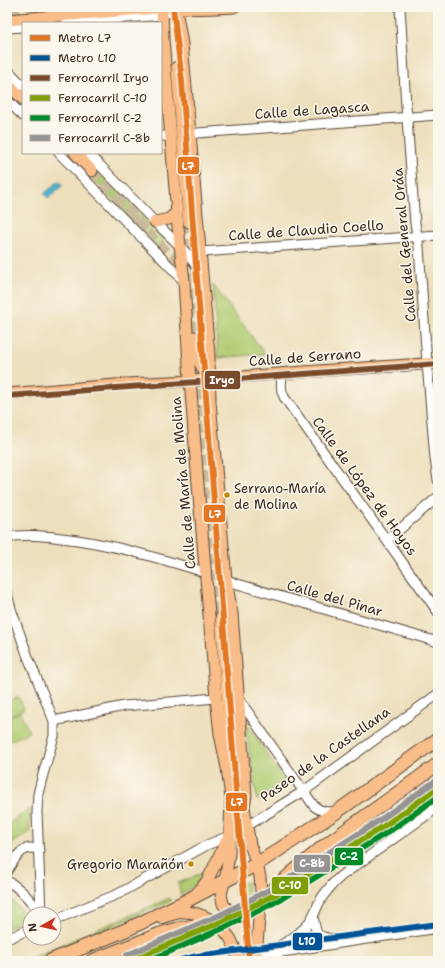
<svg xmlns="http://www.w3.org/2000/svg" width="445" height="968" font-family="'Shantell Sans',sans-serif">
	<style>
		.green { fill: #b1cc72; stroke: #767b48 }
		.water { fill: #51b4cf; stroke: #466f76 }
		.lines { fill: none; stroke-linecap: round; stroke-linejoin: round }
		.major-tunnel { stroke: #c9bb9c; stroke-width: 11; stroke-dasharray: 11 5.5; stroke-linecap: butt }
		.highway-tunnel { stroke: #c9bb9c; stroke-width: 13; stroke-dasharray: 13 6; stroke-linecap: butt }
		.minor-casing { stroke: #564536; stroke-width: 11 }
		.major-casing { stroke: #564536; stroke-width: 13 }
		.highway-casing { stroke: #564536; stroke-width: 15 }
		.minor { stroke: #fff; stroke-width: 9 }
		.major { stroke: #f8bd89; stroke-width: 11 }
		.highway { stroke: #f8bd89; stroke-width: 13 }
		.rail-1-casing { stroke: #fbf7ec; stroke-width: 9 }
		.rail-2-casing { stroke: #fbf7ec; stroke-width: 9 }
		.rail-3-casing { stroke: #fbf7ec; stroke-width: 9 }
		.rail-4-casing { stroke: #fbf7ec; stroke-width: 9 }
		.rail-1 { stroke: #7a4b2a; stroke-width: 6 }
		.rail-2 { stroke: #7ea006; stroke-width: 6 }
		.rail-3 { stroke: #008a29; stroke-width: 6 }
		.rail-4 { stroke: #969493; stroke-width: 6 }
		.metro-1-casing { stroke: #fbf7ec; stroke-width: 9 }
		.metro-2-casing { stroke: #fbf7ec; stroke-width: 9 }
		.metro-1 { stroke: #e47724; stroke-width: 6 }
		.metro-2 { stroke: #015396; stroke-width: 6 }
		.bus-dot { fill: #c88708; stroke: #fbf7ec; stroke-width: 1.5 }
		.labels { text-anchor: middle; stroke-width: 3; stroke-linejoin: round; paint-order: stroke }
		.bus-label { font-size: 13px; fill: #3b2a1e; stroke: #fbf7ec; text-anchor: start }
		.street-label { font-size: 14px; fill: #3b2a1e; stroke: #fbf7ec }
		.line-badge { stroke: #fbf7ec; stroke-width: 1.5 }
		.badge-label { font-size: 11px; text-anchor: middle; font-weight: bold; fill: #fff }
	</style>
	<rect width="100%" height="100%" fill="#fbf7ec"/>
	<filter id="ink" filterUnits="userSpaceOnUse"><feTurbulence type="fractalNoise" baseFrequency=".025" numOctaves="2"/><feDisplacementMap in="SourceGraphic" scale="8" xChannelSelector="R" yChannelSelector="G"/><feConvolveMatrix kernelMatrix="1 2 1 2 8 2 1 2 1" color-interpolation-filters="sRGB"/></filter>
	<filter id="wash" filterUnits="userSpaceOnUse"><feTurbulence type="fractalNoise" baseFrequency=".012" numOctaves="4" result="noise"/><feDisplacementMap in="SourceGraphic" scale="16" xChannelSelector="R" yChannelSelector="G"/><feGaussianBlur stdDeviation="0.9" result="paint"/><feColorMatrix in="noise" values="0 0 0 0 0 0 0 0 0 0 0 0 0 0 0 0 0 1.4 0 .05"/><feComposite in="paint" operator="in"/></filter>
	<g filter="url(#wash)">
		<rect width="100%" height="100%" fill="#eddfbc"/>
		<g class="green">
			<polygon points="102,174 163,237 164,253 95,181"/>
			<polygon points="213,285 265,354 218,358"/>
			<polygon points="19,697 24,709 7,717 7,702"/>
			<polygon points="20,712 29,732 7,742 7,718"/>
			<polygon points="244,720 287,784 257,800"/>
			<polygon points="30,808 30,832 14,842 7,852 7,825"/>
			<polygon points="202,873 204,874 195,885 181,895 178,883"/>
			<path d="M248,882V894C239,905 229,891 238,885C241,883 245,883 248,882Z"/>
			<polygon points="7,896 30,918 7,928"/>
			<polygon points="170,898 171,901 30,961 24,961"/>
			<polygon points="164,942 172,944 133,961 114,961 158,943"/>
		</g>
		<polygon class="water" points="59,181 63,185 48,198 44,194"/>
	</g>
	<g filter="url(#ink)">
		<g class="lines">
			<g class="major-tunnel">
				<polyline points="92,171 121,201 145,231 175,260 184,273"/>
				<polyline points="189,222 200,349"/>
				<polyline points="201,372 221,618"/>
			</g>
			<g class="highway-tunnel">
				<polyline points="7,13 95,7"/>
				<polyline points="110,201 145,231"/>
			</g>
			<defs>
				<g id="minor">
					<polyline points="400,7 406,106 415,223 419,247 427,363 435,458 438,480"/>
					<polyline points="66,23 162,15 170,12 176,9"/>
					<polyline points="7,28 23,27"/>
					<polyline points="7,69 23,86"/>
					<polyline points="7,100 23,116"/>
					<polyline points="161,136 164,136 171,138"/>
					<polyline points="191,137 194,134 197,133 438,115"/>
					<polyline points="59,153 184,281"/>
					<polyline points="88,153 155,222 180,246 187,254 195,264 200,277"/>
					<polyline points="201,252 438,235"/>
					<path d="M283,373C281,382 280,389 284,397L438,612"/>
					<path d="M7,537C26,534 43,536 62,538C108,543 154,557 198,570L206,574"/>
					<polyline points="387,540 438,497"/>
					<polyline points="226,579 234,583 438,642"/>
					<polyline points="7,594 11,609 28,657 54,721 54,736 42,778 38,794 37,812 41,914"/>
					<path d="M238,698L314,806C322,812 327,813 337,811"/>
					<polyline points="54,721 124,706 216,698"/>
					<path d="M7,871C14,860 23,842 39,850"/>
					<path d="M7,881C21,888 32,902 41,914"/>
					<path d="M313,916C317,940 316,935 338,940"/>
					<polyline points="54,920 118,894 207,845 229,836 247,826 304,791 438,694"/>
					<polyline points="7,939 30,929"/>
					<polyline points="269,954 438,928"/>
					<path d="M239,961C262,955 296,942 310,921C315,914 317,906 321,899C327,890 333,883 341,876L438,807"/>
				</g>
				<g id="major">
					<polyline points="162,7 163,39 178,227 184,281 189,365 197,472 216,698 220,734 227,768 231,798 229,854 226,875 221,894 223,904 229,911 242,911"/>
					<polyline points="176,9 182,44 186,87 209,354 210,402 226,579 232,614 246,795 244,807 250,845 257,864 260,877 261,892 257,945 255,961"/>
					<path d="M176,14L175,7C195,10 215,8 234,7"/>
					<polyline points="7,20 168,7"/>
					<polyline points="177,67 182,136 189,222"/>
					<polyline points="7,83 23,99"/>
					<polyline points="75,153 92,171"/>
					<polyline points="155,222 169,219 177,212"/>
					<path d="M194,337C196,356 198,364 210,379"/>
					<polyline points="7,394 127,384 190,381 303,372 438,363"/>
					<polyline points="221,618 230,737 240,797"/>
					<polyline points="196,894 200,890 207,881 228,838"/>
					<path d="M161,918C168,916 175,913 182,912C201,911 220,923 230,938C234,944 236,953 239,961"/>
				</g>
				<g id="highway">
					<polyline points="50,961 128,929 182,903 257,864 338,811 438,739"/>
					<polyline points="92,961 160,934 178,929 214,922 245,911 261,901 292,873 324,846 438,764"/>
				</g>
			</defs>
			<use href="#minor" class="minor-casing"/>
			<use href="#major" class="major-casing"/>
			<use href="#highway" class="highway-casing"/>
			<use href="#minor" class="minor"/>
			<use href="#major" class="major"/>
			<use href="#highway" class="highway"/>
			<defs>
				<polyline id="rail-1" points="7,396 438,364"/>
				<polyline id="rail-2" points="130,961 223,921 278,893 387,824 438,788"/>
				<polyline id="rail-3" points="148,961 226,927 281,899 391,830 438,797"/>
				<polyline id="rail-4" points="127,955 220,915 275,887 383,818 434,782"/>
			</defs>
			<use href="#rail-1" class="rail-1-casing"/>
			<use href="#rail-2" class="rail-2-casing"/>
			<use href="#rail-3" class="rail-3-casing"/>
			<use href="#rail-4" class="rail-4-casing"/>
			<use href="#rail-1" class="rail-1"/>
			<use href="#rail-2" class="rail-2"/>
			<use href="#rail-3" class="rail-3"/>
			<use href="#rail-4" class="rail-4"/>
			<defs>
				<polyline id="metro-1" points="173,7 182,81 249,961"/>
				<polyline id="metro-2" points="177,961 197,956 438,924"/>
			</defs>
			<use href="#metro-1" class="metro-1-casing"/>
			<use href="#metro-2" class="metro-2-casing"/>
			<use href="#metro-1" class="metro-1"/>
			<use href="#metro-2" class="metro-2"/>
		</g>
	</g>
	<g class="bus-dot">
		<circle cx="227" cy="495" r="3.5"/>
		<circle cx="191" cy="864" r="3.5"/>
	</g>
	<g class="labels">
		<g class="bus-label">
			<text x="234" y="493">Serrano-María<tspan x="234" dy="16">de Molina</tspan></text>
			<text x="184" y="869" text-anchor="end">Gregorio Marañón</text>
		</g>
		<g class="street-label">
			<text transform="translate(312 110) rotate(-4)" y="5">Calle de Lagasca</text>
			<text transform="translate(306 230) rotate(-4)" y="5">Calle de Claudio Coello</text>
			<text transform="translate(404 245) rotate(-95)" y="5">Calle del General Oráa</text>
			<text transform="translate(305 357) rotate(-4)" y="5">Calle de Serrano</text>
			<text transform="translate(183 483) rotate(-95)" y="5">Calle de María de Molina</text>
			<text transform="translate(365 486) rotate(54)" y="5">Calle de López de Hoyos</text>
			<text transform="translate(335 598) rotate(16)" y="5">Calle del Pinar</text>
			<text transform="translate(325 754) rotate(-35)" y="5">Paseo de la Castellana</text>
		</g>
	</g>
	<g class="line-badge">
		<rect x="177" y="156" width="23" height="19" rx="4" fill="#e47724"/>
		<rect x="204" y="370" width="37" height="20" rx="4" fill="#7a4b2a"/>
		<rect x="203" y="504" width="23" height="19" rx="4" fill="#e47724"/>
		<rect x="225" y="792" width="23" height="20" rx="4" fill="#e47724"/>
		<rect x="334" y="847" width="30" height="19" rx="4" fill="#008a29"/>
		<rect x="293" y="854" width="38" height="19" rx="4" fill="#969493"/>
		<rect x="271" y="876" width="38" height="19" rx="4" fill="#7ea006"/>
		<rect x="292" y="932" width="31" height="19" rx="4" fill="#015396"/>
	</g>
	<g class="badge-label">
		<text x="188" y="170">L7</text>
		<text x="222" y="384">Iryo</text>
		<text x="215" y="518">L7</text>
		<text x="237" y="806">L7</text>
		<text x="349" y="860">C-2</text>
		<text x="312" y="867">C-8b</text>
		<text x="290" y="889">C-10</text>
		<text x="307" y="945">L10</text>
	</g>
	<rect width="445" height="968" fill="none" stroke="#fbf7ec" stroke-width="24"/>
	<rect x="22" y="22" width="140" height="132" fill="#fbf7ec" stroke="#aea59a"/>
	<rect x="30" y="35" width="20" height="6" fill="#e47724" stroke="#aea59a"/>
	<text x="58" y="42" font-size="12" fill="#3b2a1e">Metro L7</text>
	<rect x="30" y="55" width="20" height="6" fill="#015396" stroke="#aea59a"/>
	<text x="58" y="62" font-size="12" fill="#3b2a1e">Metro L10</text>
	<rect x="30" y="75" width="20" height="6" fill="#7a4b2a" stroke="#aea59a"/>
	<text x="58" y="82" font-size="12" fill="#3b2a1e">Ferrocarril Iryo</text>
	<rect x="30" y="95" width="20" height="6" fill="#7ea006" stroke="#aea59a"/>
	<text x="58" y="102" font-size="12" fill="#3b2a1e">Ferrocarril C-10</text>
	<rect x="30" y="115" width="20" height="6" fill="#008a29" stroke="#aea59a"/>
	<text x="58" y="122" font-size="12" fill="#3b2a1e">Ferrocarril C-2</text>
	<rect x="30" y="135" width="20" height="6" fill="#969493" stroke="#aea59a"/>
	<text x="58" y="142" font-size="12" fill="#3b2a1e">Ferrocarril C-8b</text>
	<g transform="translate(42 926) rotate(262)"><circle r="19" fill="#fbf7ec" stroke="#aea59a"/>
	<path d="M0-3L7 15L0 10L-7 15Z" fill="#c8321e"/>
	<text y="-6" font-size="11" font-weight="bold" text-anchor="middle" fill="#3b2a1e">N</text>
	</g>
</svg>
